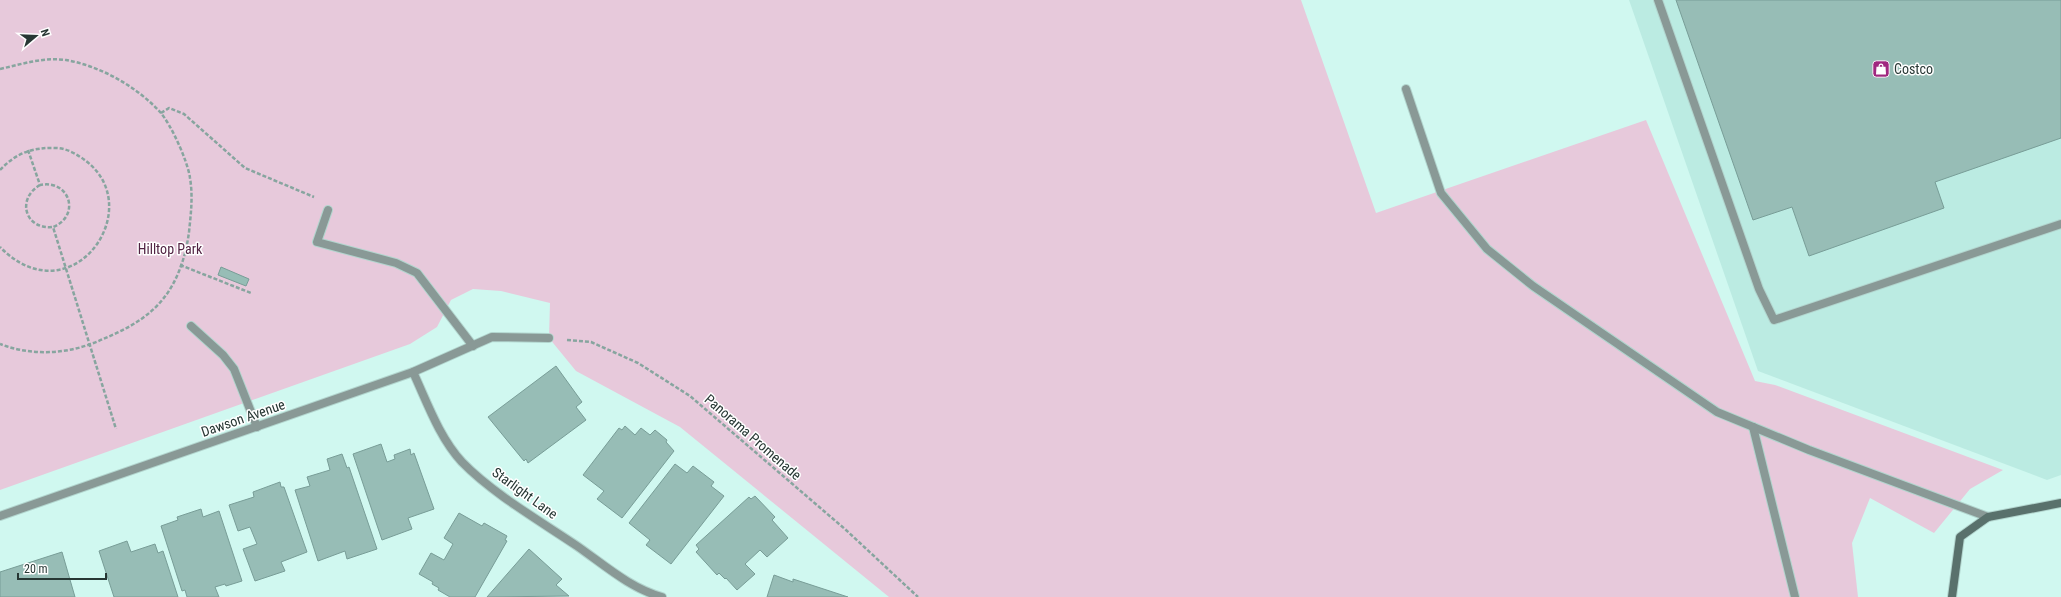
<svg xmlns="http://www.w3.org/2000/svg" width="2061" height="597" font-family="'Roboto Condensed',sans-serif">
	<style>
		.built { fill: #bbebe2 }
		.green { fill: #e7c9db }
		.building { fill: #97bdb6; stroke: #789d97 }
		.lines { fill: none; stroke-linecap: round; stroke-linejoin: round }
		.lane-casing { stroke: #b2d5ce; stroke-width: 10 }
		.street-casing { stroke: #b2d5ce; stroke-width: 10 }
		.secondary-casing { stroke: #b2d5ce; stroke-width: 10 }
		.path { stroke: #87a59f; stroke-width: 2.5; stroke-dasharray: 4 2; stroke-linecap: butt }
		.lane { stroke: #899996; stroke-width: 8 }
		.street { stroke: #899996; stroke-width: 8 }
		.secondary { stroke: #59716c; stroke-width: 8 }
		.labels { text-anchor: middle; stroke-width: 3; stroke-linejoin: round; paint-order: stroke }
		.poi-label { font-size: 14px; fill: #273734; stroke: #fff; text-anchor: start }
		.park-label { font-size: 14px; fill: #502242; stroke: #fff }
		.street-label { font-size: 14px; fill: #273734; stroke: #fff }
	</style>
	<rect width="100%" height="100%" fill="#d0f8f0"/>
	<polygon class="built" points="1629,0 2061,0 2061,475 2047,480 1758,371"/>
	<polygon class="green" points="0,0 1301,0 1376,213 1646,120 1755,381 1775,385 2003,470 1970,489 1934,533 1870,498 1852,543 1858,597 889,597 680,427 576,371 549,338 550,303 501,291 473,289 451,300 437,327 410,344 0,490"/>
	<g class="building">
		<polygon points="1676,0 2061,0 2061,138 1935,182 1944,208 1809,256 1792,207 1753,220"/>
		<polygon points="221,267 249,279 246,286 218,275"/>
		<polygon points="556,366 582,402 576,407 586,420 528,463 526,459 524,461 488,417"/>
		<polygon points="625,426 635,435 641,428 650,435 655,430 667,440 666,442 674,451 622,518 597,499 604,491 583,475 619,428 622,430"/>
		<polygon points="381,444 387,462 395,459 394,455 410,449 411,455 414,453 434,509 408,518 412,529 382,540 353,454"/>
		<polygon points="342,454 347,468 349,467 377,549 347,559 345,551 318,561 295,490 310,486 307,477 330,470 327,459"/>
		<polygon points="675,464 687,473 693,466 714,482 711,486 724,496 671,564 646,545 650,540 629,523"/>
		<polygon points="280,482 281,487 284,487 307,552 281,562 285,571 255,581 243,549 257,544 250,527 238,531 229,505 254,497 253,492"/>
		<polygon points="755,496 775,517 772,520 788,538 767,557 760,550 745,564 755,574 737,590 726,578 725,579 719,573 717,575 696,552 699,549 696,545 749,497 751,499"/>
		<polygon points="201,509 203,517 219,511 242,581 226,586 225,584 215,587 219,597 187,597 185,590 182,591 161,526 178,520 177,517"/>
		<polygon points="459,513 482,526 484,523 507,536 505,540 507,541 475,597 450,597 438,590 439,588 432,584 433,582 419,574 431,553 444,560 453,544 444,538"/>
		<polygon points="127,541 131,552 155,544 158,553 163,551 178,597 114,597 99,551"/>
		<polygon points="529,549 562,579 556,585 569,596 487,597"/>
		<polygon points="62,552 75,597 0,597 0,572"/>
		<polygon points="774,575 793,582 793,579 848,597 767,597"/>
	</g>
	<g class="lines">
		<defs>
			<g id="lane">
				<polyline points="1658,0 1759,289 1774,320 2061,224"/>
				<polyline points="1406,89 1441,193 1487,249 1533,286 1717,412 1809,450 1988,517"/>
				<polyline points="328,210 317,242 396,263 417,273 473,346"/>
				<polyline points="191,326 223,355 234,369 257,427"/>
				<polyline points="1753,427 1795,597"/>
			</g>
			<g id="street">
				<path d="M413,372C427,402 439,437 462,462C492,493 540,521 577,546C603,564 631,589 662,597"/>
				<polyline points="0,516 413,372 492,337 549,338"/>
			</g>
			<polyline id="secondary" points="1952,597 1960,537 1988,517 2061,503"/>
		</defs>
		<use href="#lane" class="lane-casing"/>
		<use href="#street" class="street-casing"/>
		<use href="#secondary" class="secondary-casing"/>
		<g class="path">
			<path d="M0,69C22,64 43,57 66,60C100,66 136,86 160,112C171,124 188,162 190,178C193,196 191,213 189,232C186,255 178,281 163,299C148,318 125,330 103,339C71,354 34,357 0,344"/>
			<polyline points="161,113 169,108 184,114 245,168 314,197"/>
			<path d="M28,150L40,185C70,179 81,216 53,227L116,429"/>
			<path d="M0,170C16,153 33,147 56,148C67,148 78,155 86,161C149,209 71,319 0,247"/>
			<path d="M40,185C16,199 25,230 53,227"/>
			<polyline points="180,265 251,293"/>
			<polyline points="567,340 591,342 638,363 690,396 846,530 918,597"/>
		</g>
		<use href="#lane" class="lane"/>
		<use href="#street" class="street"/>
		<use href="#secondary" class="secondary"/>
	</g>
	<defs>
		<symbol id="shop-square" viewBox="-11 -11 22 22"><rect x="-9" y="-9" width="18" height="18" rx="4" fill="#a0277f" stroke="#fff"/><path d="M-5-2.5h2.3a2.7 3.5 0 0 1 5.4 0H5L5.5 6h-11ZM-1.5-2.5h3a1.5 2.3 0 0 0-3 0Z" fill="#fff"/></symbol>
	</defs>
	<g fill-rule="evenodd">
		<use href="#shop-square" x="1871" y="59" width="20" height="20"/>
	</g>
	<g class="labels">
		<g class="poi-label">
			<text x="1894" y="74">Costco</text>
		</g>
		<g class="park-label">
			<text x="170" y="254">Hilltop Park</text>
		</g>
		<g class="street-label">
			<text transform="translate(243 418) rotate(-19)" y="5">Dawson Avenue</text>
			<text transform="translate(753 437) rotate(41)" y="5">Panorama Promenade</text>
			<text transform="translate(525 493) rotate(36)" y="5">Starlight Lane</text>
		</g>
	</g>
	<g transform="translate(36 36) rotate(71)" stroke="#ffffff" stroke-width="3" paint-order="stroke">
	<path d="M0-3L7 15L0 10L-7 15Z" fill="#273734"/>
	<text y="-6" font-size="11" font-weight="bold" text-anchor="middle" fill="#273734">N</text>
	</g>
	<path d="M18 573v6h88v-6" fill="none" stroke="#273734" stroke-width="2"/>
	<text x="24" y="573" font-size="12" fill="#273734" stroke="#ffffff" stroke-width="3" paint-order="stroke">20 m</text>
</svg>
